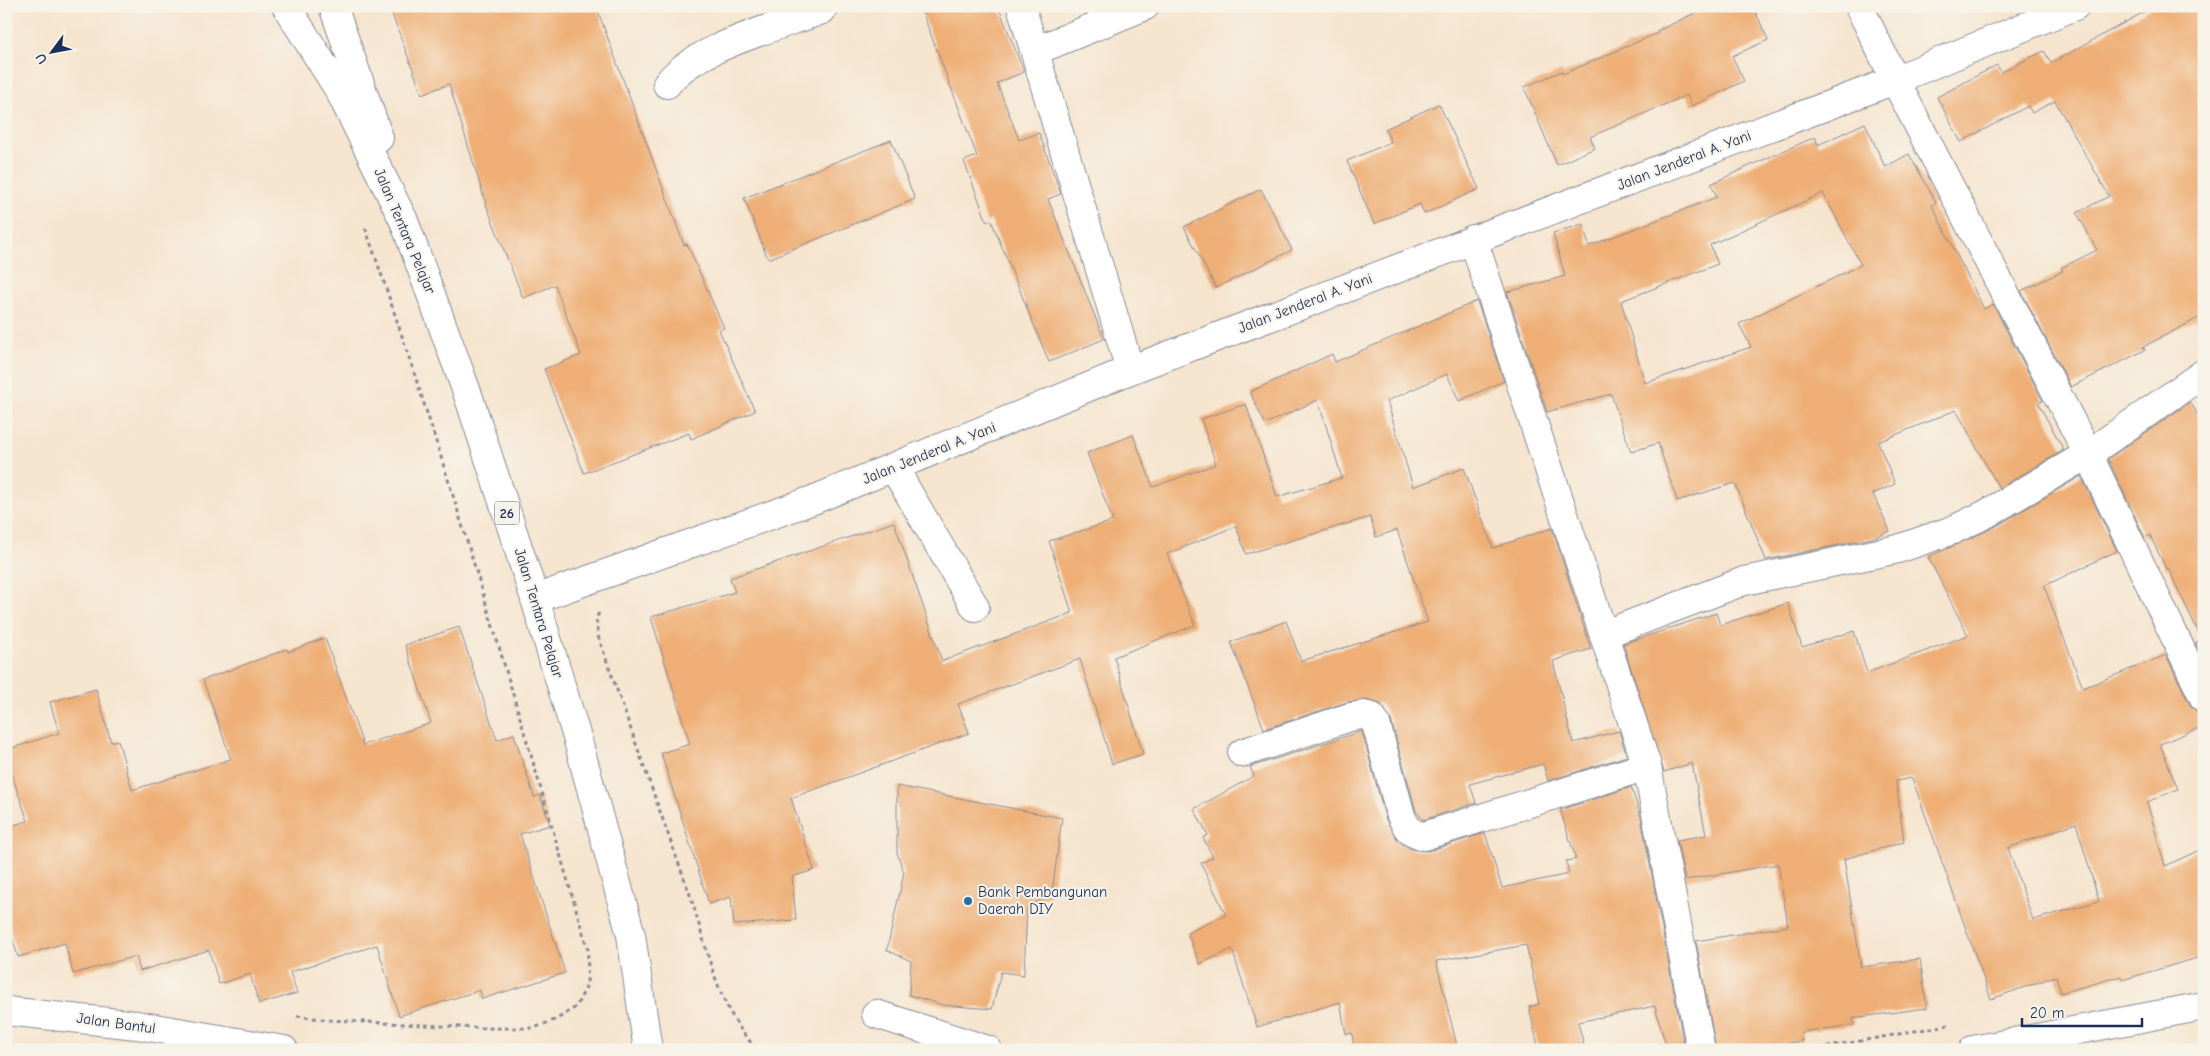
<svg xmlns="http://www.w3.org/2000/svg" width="2210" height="1056" font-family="'Comic Neue',sans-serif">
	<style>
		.building { fill: #eeae74; fill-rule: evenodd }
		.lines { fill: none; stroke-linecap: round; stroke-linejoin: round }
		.minor-casing { stroke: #888a96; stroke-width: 30 }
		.major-casing { stroke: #888a96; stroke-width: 30 }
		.path { stroke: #888a96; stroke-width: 3; stroke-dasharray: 4 4; stroke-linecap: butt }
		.minor { stroke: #fff; stroke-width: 28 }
		.major { stroke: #fff; stroke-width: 28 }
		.poi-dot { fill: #1f6fb2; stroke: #f7f3e8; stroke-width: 2 }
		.labels { text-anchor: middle; stroke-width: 4; stroke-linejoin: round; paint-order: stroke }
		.shield { fill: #f7f3e8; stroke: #5d6a87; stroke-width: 1 }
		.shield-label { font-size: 14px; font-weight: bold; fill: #1b2f5e }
		.street-label { font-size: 15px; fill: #1b2f5e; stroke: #f7f3e8 }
		.poi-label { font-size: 15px; fill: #1b2f5e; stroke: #f7f3e8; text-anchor: start }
	</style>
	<rect width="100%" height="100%" fill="#f7f3e8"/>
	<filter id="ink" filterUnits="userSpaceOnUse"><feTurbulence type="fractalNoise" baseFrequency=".02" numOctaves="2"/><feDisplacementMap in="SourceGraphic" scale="10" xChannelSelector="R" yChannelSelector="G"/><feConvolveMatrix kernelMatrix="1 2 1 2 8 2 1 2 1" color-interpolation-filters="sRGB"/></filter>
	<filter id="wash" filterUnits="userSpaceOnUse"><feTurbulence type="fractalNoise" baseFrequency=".0096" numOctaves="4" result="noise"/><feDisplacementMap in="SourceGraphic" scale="20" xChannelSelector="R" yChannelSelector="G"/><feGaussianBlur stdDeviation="1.12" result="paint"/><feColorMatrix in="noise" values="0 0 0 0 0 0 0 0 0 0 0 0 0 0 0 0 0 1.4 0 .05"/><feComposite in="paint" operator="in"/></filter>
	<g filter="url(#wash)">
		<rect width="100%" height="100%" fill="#f5e4ce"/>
		<g id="blocks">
			<g class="building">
				<polygon points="389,6 596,6 684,245 687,244 724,328 719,330 755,411 691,439 689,433 584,473 544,369 581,355 555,285 523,298 487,207 449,84 422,94"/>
				<polygon points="920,6 998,6 1024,72 997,83 1019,140 1039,133 1061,194 1048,199 1104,339 1049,362 991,220 987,222 964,161 977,156"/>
				<polygon points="1710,6 1753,6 1768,40 1732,56 1744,81 1692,106 1687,95 1590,137 1595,148 1557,165 1524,87 1562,71 1563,74 1658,33 1657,31"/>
				<polygon points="2155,6 2204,6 2204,315 2143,347 2145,350 2071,387 2021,291 2063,271 2061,268 2097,250 2077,213 2109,196 2055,101 2032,113 2028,106 1961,142 1937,97 1997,65 2001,72 2044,51 2051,63"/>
				<polygon points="1439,104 1479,189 1424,214 1420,204 1374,224 1347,161 1391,142 1385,129"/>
				<path d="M1865,123L1885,167L1909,154L1936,202L1932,205L1984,309L1993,304L2043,401L2038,403L2064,450L1999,488L1956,410L1878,442L1895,484L1873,494L1890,531L1872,538L1766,560L1735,483L1677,501L1658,443L1631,452L1611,394L1547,412L1507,292L1565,276L1553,233L1583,224L1589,246L1717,197L1711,184L1747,167L1815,137L1818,145ZM1823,193L1861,265L1739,324L1751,347L1645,383L1621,301L1718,264L1710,245Z"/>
				<polygon points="891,140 915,199 768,259 744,198"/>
				<polygon points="1261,189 1292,250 1216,288 1184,227"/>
				<polygon points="1477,301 1504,381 1459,401 1447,374 1387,401 1413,487 1464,468 1493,548 1552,528 1591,649 1553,661 1573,743 1619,731 1627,756 1548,781 1543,764 1470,784 1476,803 1423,820 1416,811 1391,720 1381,704 1366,700 1347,702 1264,729 1231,642 1286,621 1301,661 1428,622 1397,530 1376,537 1370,517 1246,554 1236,526 1167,554 1195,625 1114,657 1143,754 1112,764 1080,659 958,704 969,733 791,798 814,870 792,877 796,920 734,925 731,897 709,904 661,753 690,744 651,617 735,592 730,578 894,522 942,661 1072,613 1049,541 1113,521 1087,453 1133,435 1153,487 1216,464 1201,419 1246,404 1277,497 1342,478 1318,400 1265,424 1250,392 1332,354 1335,362"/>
				<polygon points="2190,402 2204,424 2204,661 2195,643 2202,640 2168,568 2166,569 2150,535 2145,538 2108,459"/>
				<path d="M2081,476L2117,551L2044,586L2083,688L2166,655L2190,705L2196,711L2204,713V726L2160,744L2178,789L2147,802L2165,866L2204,848V956L2122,980L2121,976L2061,993L2056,976L1991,999L1912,778L1896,781L1904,842L1844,859L1861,967L1920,959L1927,1008L1853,1018L1854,1025L1801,1032L1802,1041L1742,1050H1716L1696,941L1788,926L1778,864L1685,880L1677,840L1706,835L1692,763L1664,772L1623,644L1716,613L1720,625L1788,603L1802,647L1854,631L1867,673L1968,635L1928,557L1993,528ZM2076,823L2099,901L2033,920L2008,848Z"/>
				<polygon points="459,627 497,740 514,734 534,797 540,795 550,825 520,834 565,973 482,999 480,990 399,1016 377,945 290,972 297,993 259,1004 250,974 219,984 209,950 140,971 136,956 73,974 65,943 18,957 6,917 6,827 28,821 6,759 6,750 59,733 50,702 96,689 111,742 118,740 132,790 231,759 203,680 287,649 288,652 325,638 363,745 431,723 405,645"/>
				<polygon points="1362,731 1386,820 1398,840 1411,849 1428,851 1485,833 1502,888 1569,874 1566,861 1576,859 1560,810 1631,787 1641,817 1685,1050 1667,1050 1655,1006 1578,1022 1585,1050 1539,1050 1529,1007 1539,1004 1526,945 1436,961 1458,1050 1354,1050 1352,1033 1346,1034 1340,1002 1257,1027 1232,949 1200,964 1187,933 1226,915 1201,863 1213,857 1203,838 1208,835 1194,809 1254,776 1250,767"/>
				<polygon points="897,786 1062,818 1052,893 1027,908 1024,975 1001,972 992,1009 943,1005 909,995 911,961 887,950 904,872 897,853"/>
			</g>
		</g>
	</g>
	<g filter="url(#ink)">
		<use href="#blocks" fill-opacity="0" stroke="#888a96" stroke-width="1"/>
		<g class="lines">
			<defs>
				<g id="minor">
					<polyline points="1021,6 1130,370"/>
					<polyline points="1859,6 1895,80 2088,454 2204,698"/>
					<polyline points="1035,51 1145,6"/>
					<path d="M667,84C693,48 780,26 822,10"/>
					<polyline points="1473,239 1647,766 1701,1050"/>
					<polyline points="894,468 975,607"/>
					<polyline points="535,599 813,500 1130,370 1895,80 2075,6"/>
					<polyline points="1605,634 1744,581 1898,549 1953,530 1986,514 2088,454 2204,373"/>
					<path d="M1242,753L1350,717L1363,715L1372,717L1376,724L1401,816C1407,829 1410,834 1424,836L1647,766"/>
					<polyline points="876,1014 988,1050"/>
				</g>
				<g id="major">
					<polyline points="286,6 339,90 404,221 468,395 535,599 578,741 631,935 648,1050"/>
					<polyline points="333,6 379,138"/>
					<polyline points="6,1011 137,1025 284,1050"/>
					<polyline points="1973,1050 2204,1006"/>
				</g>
			</defs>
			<use href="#minor" class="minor-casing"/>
			<use href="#major" class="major-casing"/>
			<g class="path">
				<polyline points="247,6 251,12"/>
				<path d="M599,613L596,618L598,636C628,721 658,807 689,892C707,945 716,1009 758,1050"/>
				<path d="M297,1016L329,1020L480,1028H534L557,1019L576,1007L587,985L588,950C517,708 448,465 365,227"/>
				<polyline points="1811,1050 1948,1025"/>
			</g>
			<use href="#minor" class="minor"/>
			<use href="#major" class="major"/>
		</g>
	</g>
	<circle class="poi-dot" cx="968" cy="901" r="5"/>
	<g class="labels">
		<rect class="shield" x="494.5" y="501.5" width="25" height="23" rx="4"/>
		<g class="shield-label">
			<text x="507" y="518">26</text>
		</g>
		<g class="street-label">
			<text transform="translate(1684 160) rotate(-21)" y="5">Jalan Jenderal A. Yani</text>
			<text transform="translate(405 231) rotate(67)" y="5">Jalan Tentara Pelajar</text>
			<text transform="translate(1305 303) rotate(-21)" y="5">Jalan Jenderal A. Yani</text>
			<text transform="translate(929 453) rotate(-22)" y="5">Jalan Jenderal A. Yani</text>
			<text transform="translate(539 613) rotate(73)" y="5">Jalan Tentara Pelajar</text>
			<text transform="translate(116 1023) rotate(8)" y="5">Jalan Bantul</text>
		</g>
		<g class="poi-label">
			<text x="978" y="897">Bank Pembangunan<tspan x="978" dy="17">Daerah DIY</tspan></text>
		</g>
	</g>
	<rect width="2210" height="1056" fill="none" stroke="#f7f3e8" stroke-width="25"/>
	<g transform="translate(52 52) rotate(238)" stroke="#f7f3e8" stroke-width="4" paint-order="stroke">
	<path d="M0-4L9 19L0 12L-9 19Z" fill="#1b2f5e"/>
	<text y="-8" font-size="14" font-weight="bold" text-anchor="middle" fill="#1b2f5e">U</text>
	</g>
	<path d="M2022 1018v8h120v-8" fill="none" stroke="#1b2f5e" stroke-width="2.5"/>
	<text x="2030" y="1018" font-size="15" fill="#1b2f5e" stroke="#f7f3e8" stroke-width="4" paint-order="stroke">20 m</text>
</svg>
